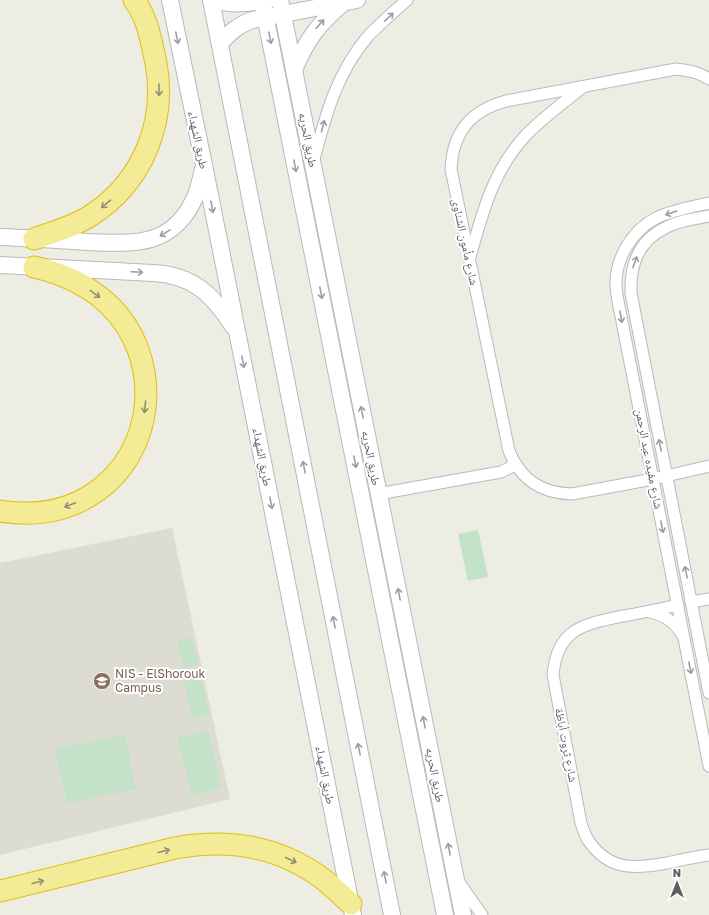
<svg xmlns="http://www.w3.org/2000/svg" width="709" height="915" font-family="'Golos Text','Noto Naskh Arabic',sans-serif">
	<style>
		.education { fill: #dddcd2 }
		.green { fill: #c3e2c8 }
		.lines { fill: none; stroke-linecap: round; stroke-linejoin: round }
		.street-casing { stroke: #b9babf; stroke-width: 13 }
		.secondary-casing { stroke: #b8b9bf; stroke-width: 18 }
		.highway-casing { stroke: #dcbf15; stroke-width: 23 }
		.street { stroke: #fff; stroke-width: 11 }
		.secondary { stroke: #fff; stroke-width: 16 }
		.highway { stroke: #f3eb95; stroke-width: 21 }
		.oneway { stroke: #9d9ea1 }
		.oneway2 { stroke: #918f74 }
		.labels { text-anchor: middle; stroke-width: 4; stroke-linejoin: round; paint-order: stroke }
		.street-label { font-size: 12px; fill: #5c5e63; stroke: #fff }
		.education-label { font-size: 12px; fill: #785e54; stroke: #fff; text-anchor: start }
	</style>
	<rect width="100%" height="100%" fill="#edede4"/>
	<polygon class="education" points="172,528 230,799 0,855 0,563"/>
	<g class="green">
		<polygon points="478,530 488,577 468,581 458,534"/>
		<polygon points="192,638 198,665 184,668 178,641"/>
		<polygon points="201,678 209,714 192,718 184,681"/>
		<polygon points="208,731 221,789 191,795 178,737"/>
		<polygon points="125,735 136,789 67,803 55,749"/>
	</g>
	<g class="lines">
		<defs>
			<g id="street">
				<path d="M709,79C699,72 688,70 676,69L506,101C470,111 453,132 451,169L509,451C521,480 541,493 572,494L653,479L709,466"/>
				<path d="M314,159C326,114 337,72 369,35C381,23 394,11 407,0"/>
				<path d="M709,203C691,207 673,210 656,218C633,230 616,257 616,283C616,289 617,295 618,301L709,766"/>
				<path d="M709,216C695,219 680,220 667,227C639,240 630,263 631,293L709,693"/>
				<path d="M470,257C483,211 493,170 527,134C544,117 564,102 583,87"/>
				<polyline points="378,494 501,472 515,465"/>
				<polyline points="691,602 709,599"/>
				<path d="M678,605C660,609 641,613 623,616C583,624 557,629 553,675L581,823C583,829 585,835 588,840C609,871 634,869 667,863C681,860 695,857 709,855"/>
				<path d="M650,612C664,615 675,621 682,635"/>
				<polyline points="458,881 482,915"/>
			</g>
			<g id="secondary">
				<polyline points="170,0 204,165 353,915"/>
				<polyline points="211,0 392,915"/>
				<path d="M211,0C232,5 247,4 268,0"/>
				<polyline points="262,0 445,915"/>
				<polyline points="280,0 463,915"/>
				<path d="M220,44C230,32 237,26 252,20L357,0"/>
				<path d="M294,70C306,41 318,24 342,4"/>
				<path d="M0,237C29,238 59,240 88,242C136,244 174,247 196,195C199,187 201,178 203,169"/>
				<path d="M0,265L153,273C193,275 212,294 233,326"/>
			</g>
			<g id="highway">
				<path d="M34,239C53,232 73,227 90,216C142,183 167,123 156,63C151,41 148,18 134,0"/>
				<path d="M0,511C32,516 63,513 91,495C158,453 164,356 107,303C86,284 61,273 34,267"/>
				<path d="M0,891L175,848C229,838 279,846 323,879C333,887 342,896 351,904"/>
			</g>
		</defs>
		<use href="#street" class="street-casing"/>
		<use href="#secondary" class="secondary-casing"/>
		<use href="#highway" class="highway-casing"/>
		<use href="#street" class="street"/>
		<use href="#secondary" class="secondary"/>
		<use href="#highway" class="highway"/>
	</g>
	<defs><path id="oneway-shaft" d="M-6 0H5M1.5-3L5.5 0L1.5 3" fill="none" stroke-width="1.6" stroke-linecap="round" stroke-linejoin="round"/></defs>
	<g class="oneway">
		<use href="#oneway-shaft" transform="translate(389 17) rotate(-43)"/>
		<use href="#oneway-shaft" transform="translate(320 24) rotate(-48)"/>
		<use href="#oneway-shaft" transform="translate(177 38) rotate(78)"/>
		<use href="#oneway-shaft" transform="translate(270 38) rotate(79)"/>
		<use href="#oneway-shaft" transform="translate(323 126) rotate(-75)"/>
		<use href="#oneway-shaft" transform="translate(295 166) rotate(79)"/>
		<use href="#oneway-shaft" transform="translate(212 207) rotate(79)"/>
		<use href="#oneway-shaft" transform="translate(671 213) rotate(161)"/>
		<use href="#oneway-shaft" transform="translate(165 233) rotate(148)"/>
		<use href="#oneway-shaft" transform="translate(635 262) rotate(-70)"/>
		<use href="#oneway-shaft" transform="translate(137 272) rotate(3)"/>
		<use href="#oneway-shaft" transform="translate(321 293) rotate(79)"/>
		<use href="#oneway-shaft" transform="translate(621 317) rotate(79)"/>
		<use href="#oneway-shaft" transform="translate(243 362) rotate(79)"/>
		<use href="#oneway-shaft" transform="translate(362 412) rotate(-101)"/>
		<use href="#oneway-shaft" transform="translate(660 445) rotate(-101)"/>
		<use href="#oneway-shaft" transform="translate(355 462) rotate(79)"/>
		<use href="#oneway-shaft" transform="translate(304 467) rotate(-101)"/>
		<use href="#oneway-shaft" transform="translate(271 503) rotate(79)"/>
		<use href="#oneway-shaft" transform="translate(662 527) rotate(79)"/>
		<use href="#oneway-shaft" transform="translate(686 572) rotate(-101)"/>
		<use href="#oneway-shaft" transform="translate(399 594) rotate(-101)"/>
		<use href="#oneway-shaft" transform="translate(334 622) rotate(-101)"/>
		<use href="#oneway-shaft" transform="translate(690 668) rotate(79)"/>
		<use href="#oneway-shaft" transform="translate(424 722) rotate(-101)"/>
		<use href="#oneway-shaft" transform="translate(359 749) rotate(-101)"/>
		<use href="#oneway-shaft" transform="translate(449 849) rotate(-101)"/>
		<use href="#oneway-shaft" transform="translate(385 877) rotate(-101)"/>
	</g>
	<g class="oneway2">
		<use href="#oneway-shaft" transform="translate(159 90) rotate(89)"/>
		<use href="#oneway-shaft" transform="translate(106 204) rotate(140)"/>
		<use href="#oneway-shaft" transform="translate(95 294) rotate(36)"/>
		<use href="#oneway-shaft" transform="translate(145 407) rotate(96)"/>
		<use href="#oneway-shaft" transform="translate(70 505) rotate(159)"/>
		<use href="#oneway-shaft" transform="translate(164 851) rotate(-14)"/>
		<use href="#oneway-shaft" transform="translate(291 860) rotate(25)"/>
		<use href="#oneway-shaft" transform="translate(38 882) rotate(-14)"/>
	</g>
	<defs>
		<symbol id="school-disc" viewBox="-11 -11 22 22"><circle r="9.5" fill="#8d6e63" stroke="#fff"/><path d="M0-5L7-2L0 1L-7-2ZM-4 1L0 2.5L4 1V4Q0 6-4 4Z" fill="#fff"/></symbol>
	</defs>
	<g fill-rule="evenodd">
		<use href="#school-disc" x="92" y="671" width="20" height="20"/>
	</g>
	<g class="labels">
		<g class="street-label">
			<text transform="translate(198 140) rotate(78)" y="4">طريق الشهداء</text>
			<text transform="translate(308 140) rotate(79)" y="4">طريق الحريه</text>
			<text transform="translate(465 242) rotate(78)" y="4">شارع مأمون الشناوى</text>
			<text transform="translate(262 457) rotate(79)" y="4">طريق الشهداء</text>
			<text transform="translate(371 458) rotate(79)" y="4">طريق الحريه</text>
			<text transform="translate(649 459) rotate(79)" y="4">شارع مفيده عبد الرحمن</text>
			<text transform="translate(566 745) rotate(79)" y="4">شارع ثروت أباظة</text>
			<text transform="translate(325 775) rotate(79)" y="4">طريق الشهداء</text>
			<text transform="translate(435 775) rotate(79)" y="4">طريق الحريه</text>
		</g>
		<g class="education-label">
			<text x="115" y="678">NIS - ElShorouk<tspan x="115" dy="14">Campus</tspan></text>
		</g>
	</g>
	<g transform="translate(677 883)" stroke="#ffffff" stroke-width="3" paint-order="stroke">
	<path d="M0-3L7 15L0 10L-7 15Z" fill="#5c5e63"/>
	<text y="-6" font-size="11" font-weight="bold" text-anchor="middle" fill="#5c5e63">N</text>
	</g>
</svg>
